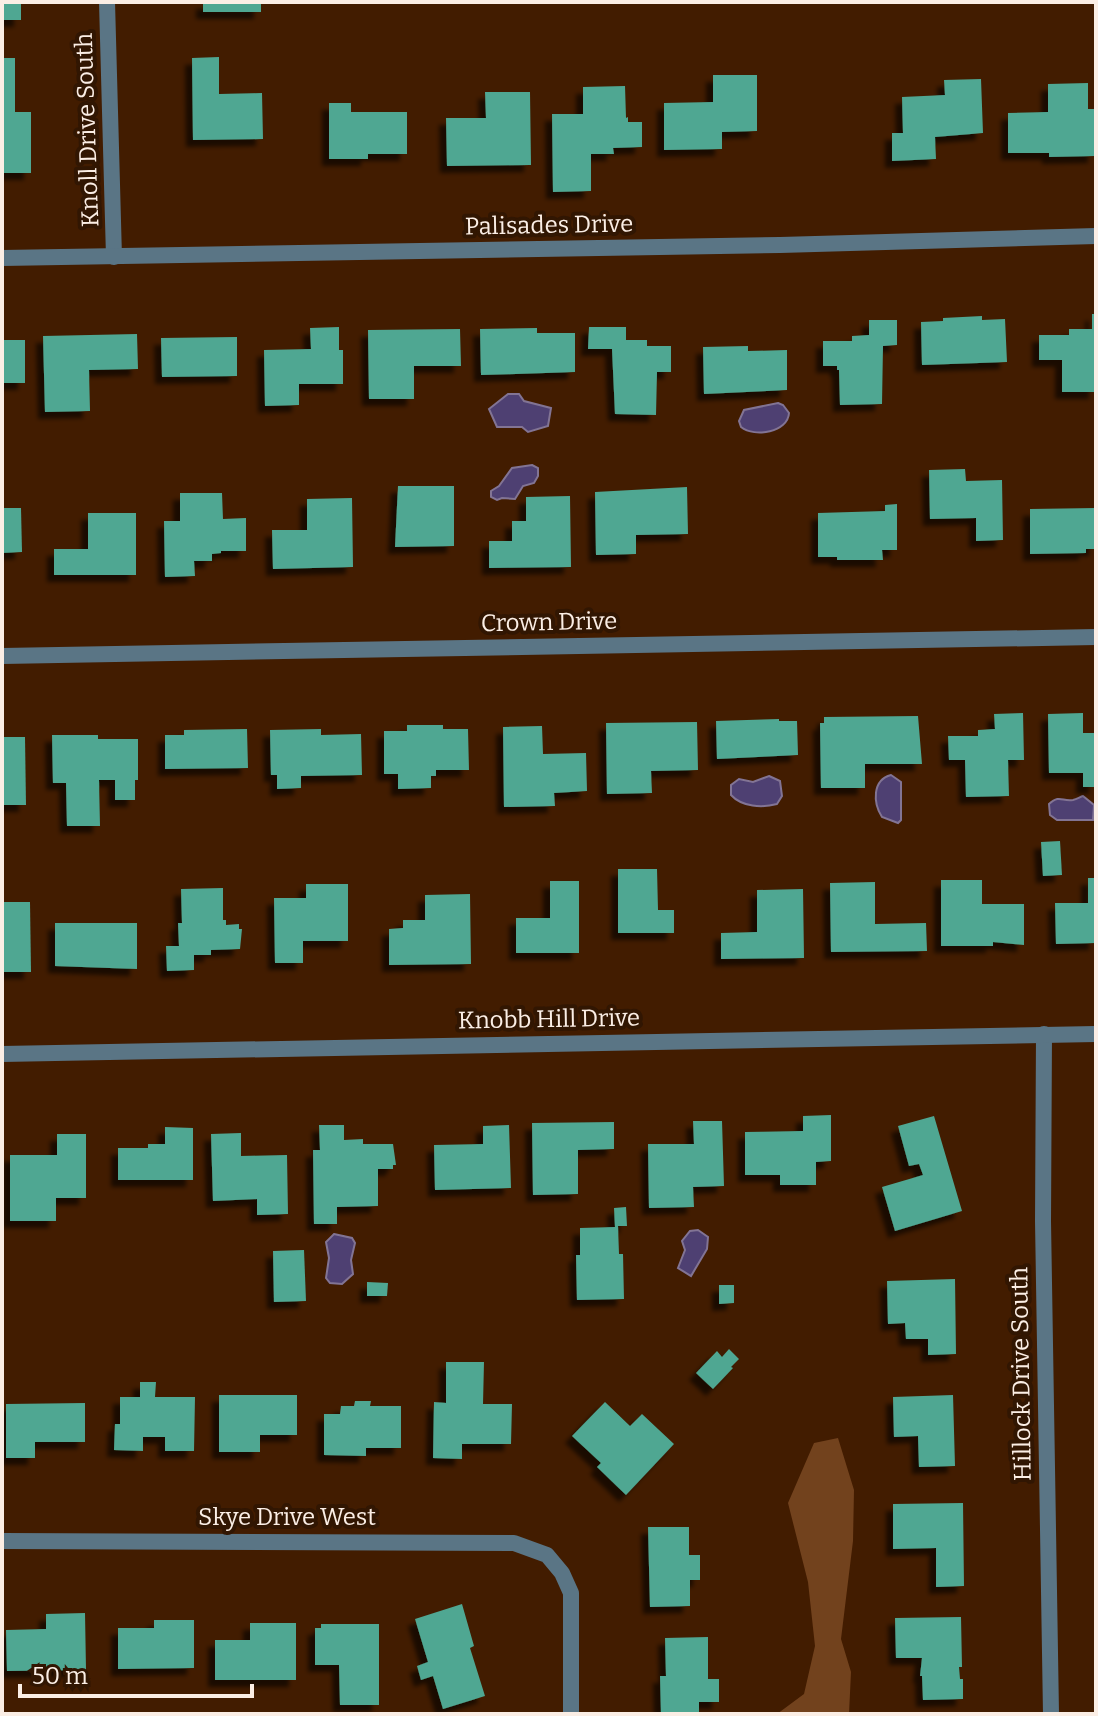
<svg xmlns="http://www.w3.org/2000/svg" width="1098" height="1716" font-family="Bitter,serif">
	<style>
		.forest { fill: #72421d }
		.water { fill: #4e4072; stroke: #827494; stroke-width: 2 }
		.building { fill: #4fa792; filter: url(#shadow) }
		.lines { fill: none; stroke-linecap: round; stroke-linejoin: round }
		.street { stroke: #5a7585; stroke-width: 16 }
		.labels { text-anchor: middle; stroke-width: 8; stroke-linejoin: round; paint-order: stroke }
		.street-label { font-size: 24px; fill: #fbeee5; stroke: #311602 }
	</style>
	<defs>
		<filter id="shadow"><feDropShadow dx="-7" dy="7" stdDeviation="2" flood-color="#0009"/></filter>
	</defs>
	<rect width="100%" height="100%" fill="#421c00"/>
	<polygon class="forest" points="838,1438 854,1490 853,1541 841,1639 851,1672 849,1714 777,1714 804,1694 815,1646 808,1582 788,1503 814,1443"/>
	<g class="water">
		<polygon points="508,394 519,394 524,401 551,408 548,426 528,432 522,427 497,427 489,409"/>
		<path d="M778,403L783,405L789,413C788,432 755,438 741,427L739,421L744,410Z"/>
		<polygon points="532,465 538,468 538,476 534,483 523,486 515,499 502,498 497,500 491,497 491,491 499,486 512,468"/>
		<path d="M891,775L901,782V820L898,823L882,817C873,803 872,780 891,775Z"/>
		<path d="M769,776L780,781L782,796L777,804C762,808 742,807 731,795V785L739,779L753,782Z"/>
		<path d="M1083,796L1094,805L1093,820H1057L1050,815L1049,804C1060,794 1062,802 1073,800C1077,799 1080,797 1083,796Z"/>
		<polygon points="698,1230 708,1237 707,1249 691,1276 678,1268 685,1250 682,1241 690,1231"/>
		<polygon points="334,1234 352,1238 355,1243 351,1260 353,1274 342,1284 330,1283 326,1278 329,1258 326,1242"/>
	</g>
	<g class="building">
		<rect x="2" y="2" width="19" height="18"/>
		<rect x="203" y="2" width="58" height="10"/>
		<polygon points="219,57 219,94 262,93 263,139 193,140 192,58"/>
		<polygon points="2,58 15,58 15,112 31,112 31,173 2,173"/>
		<polygon points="713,75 757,75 757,131 722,132 722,149 664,150 664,103 713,102"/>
		<polygon points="981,79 983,133 935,137 936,159 892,161 892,133 903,133 902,97 945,95 944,80"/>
		<polygon points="1088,83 1088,109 1094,109 1095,156 1049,157 1049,153 1008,153 1008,113 1048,112 1048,84"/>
		<polygon points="625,86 626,118 628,117 628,122 642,122 642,147 613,148 614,154 591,154 591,191 553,192 552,114 583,114 583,87"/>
		<polygon points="485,92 530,92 531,165 447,166 446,118 486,118"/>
		<polygon points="329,103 351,103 351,112 407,112 407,154 368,154 368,159 329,159"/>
		<polygon points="1092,314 1096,314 1096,392 1062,392 1062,360 1039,360 1039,335 1069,335 1069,329 1092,329"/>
		<polygon points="982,316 982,320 1005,319 1007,362 922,365 921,322 943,321 943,318"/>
		<polygon points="869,320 897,320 897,345 883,346 882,404 840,405 839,370 837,370 837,366 823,366 823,341 852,341 852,336 869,335"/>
		<polygon points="339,327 339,350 343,350 343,384 299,384 299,405 265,406 264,350 311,349 310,328"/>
		<polygon points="589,327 626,327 626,340 647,340 647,346 671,346 671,372 657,372 656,415 615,414 612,349 588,349"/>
		<polygon points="537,328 537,333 575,333 575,372 481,375 480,329"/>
		<polygon points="460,329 461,366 414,366 414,399 369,399 368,330"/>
		<polygon points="137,334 138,369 89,370 90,411 45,412 43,336"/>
		<polygon points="237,337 237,376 162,377 161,338"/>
		<rect x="2" y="340" width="23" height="43"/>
		<polygon points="748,346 748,351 787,350 787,390 704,394 703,347"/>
		<polygon points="965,469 966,481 1002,480 1003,540 976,541 976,518 930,519 929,470"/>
		<polygon points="398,486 454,486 454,546 395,547"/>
		<polygon points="687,487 688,534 636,535 636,554 596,555 595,492"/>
		<polygon points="180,493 222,493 223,519 246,518 246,551 221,551 221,553 212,554 212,561 194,561 195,576 165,577 164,521 180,521"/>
		<polygon points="570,496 571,567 489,568 489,541 512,541 512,521 526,521 526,497"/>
		<polygon points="352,498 353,567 273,569 272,530 307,530 307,499"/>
		<polygon points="897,504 897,550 882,550 883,560 837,560 837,557 818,557 818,513 885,511 885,505"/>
		<polygon points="2,508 21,508 22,552 2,553"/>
		<polygon points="1096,508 1096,549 1086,549 1086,553 1030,554 1030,509"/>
		<polygon points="88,513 136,513 136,575 54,575 54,549 88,549"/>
		<polygon points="1023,713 1024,760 1008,760 1009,796 966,797 965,760 949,760 948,736 978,736 978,730 995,729 994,714"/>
		<polygon points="1083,713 1083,733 1096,733 1096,787 1083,787 1083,773 1049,773 1048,714"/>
		<polygon points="918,716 922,764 865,764 865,788 821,788 820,723 824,723 824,717"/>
		<polygon points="779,719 779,721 797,721 798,755 717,759 716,721"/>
		<polygon points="697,722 698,770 651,771 652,793 607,794 606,723"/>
		<polygon points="407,725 443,725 443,729 468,729 469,770 436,770 436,776 431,776 431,788 398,789 398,774 384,774 384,731 407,731"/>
		<polygon points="542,726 543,754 586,753 587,791 554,793 555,806 504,807 503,727"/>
		<polygon points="247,729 248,768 165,769 165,735 184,735 184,730"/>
		<polygon points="321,729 321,735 361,734 362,775 301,776 301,788 277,789 277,775 271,775 270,730"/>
		<polygon points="52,735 98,735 98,739 138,739 138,780 135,780 135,800 115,800 115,780 99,780 100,826 67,826 66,783 53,783"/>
		<polygon points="2,737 25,737 26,805 2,805"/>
		<polygon points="1060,841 1062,875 1043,876 1041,842"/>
		<polygon points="618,869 657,869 658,910 674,910 674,933 618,933"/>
		<polygon points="1088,878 1096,878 1096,943 1056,944 1055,903 1088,903"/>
		<polygon points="941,880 982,880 982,904 1024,904 1024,945 993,942 993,946 941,946"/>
		<polygon points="550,881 579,881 579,953 516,953 516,918 550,918"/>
		<polygon points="875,882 875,924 926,923 927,951 831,952 830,883"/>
		<polygon points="306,884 348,884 348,941 303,941 303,963 275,963 274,898 306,898"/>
		<polygon points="223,888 223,920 226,920 226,925 239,924 239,929 242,929 240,949 211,950 211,955 194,955 194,970 167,971 166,946 179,946 178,923 182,923 181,889"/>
		<polygon points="803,889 804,958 721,959 721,933 757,932 757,890"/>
		<polygon points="470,894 471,964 389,965 389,929 403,928 403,920 425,920 425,895"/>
		<polygon points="2,902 30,902 31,972 2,972"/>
		<polygon points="55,923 137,923 137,969 55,966"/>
		<polygon points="831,1115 831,1161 816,1162 816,1185 780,1185 780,1175 745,1175 745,1132 803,1131 803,1116"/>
		<polygon points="934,1116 962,1211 895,1231 882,1187 923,1175 919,1164 909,1166 898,1126"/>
		<polygon points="693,1121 722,1121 724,1186 693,1187 694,1207 649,1208 648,1144 694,1144"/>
		<polygon points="614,1122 614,1149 578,1150 578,1194 533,1195 532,1123"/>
		<polygon points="319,1125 344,1125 344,1140 363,1139 363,1144 393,1144 396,1165 393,1165 393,1169 378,1169 378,1206 337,1207 337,1224 314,1224 313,1150 320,1150"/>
		<polygon points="509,1125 511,1188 435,1190 434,1145 483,1144 483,1126"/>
		<polygon points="165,1127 193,1128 193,1180 118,1180 118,1148 148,1148 148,1144 165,1144"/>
		<polygon points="241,1133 241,1156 287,1155 288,1214 257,1215 257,1199 213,1201 211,1134"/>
		<polygon points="57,1134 86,1134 86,1198 56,1198 56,1221 10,1221 10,1155 57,1155"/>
		<polygon points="626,1207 627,1226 618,1226 619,1254 623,1254 624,1299 577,1300 576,1255 580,1255 580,1228 615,1227 614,1208"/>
		<polygon points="304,1250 306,1301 274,1302 273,1251"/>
		<polygon points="955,1279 956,1354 928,1355 928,1339 906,1339 905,1323 888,1324 887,1281"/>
		<polygon points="367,1282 388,1283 387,1296 367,1296"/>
		<polygon points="719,1285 734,1285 734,1303 719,1304"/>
		<polygon points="729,1349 739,1359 731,1367 733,1368 713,1389 696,1373 717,1351 722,1357"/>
		<polygon points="446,1362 484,1362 483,1404 512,1404 511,1444 462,1444 462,1459 433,1458 434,1402 446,1403"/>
		<polygon points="140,1382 156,1382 155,1397 195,1397 194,1451 165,1451 165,1437 143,1437 143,1451 114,1450 115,1424 120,1424 120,1397 140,1397"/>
		<polygon points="219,1395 297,1395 297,1435 260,1435 260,1452 219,1452"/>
		<polygon points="953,1395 955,1466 919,1467 918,1436 894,1437 893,1397"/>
		<polygon points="355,1401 371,1401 370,1406 401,1406 401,1448 366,1448 366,1456 324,1455 324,1414 340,1414 341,1406 354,1406"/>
		<polygon points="605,1402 630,1426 642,1414 674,1444 626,1495 597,1467 601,1463 572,1436"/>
		<polygon points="85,1403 85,1442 35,1442 35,1458 6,1458 6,1404"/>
		<polygon points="963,1503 964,1586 936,1587 936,1548 893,1549 893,1504"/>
		<polygon points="648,1527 689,1527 689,1555 700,1555 700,1580 690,1580 690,1606 650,1607"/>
		<polygon points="462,1604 474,1646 470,1648 485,1696 443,1709 433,1676 421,1680 417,1666 428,1662 415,1619"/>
		<polygon points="85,1613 86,1670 7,1671 6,1630 46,1629 46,1614"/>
		<polygon points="961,1617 962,1667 959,1667 960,1679 963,1679 963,1699 923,1700 922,1676 920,1676 922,1658 896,1658 895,1618"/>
		<polygon points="154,1620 194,1620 194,1668 118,1669 118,1628 154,1628"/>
		<polygon points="250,1623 296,1623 296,1680 215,1680 215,1640 250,1640"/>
		<polygon points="321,1624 379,1624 379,1705 340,1705 339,1665 315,1665 315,1628 321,1628"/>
		<polygon points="708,1637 708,1679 719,1679 719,1702 699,1702 699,1714 661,1714 660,1676 666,1676 665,1638"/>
	</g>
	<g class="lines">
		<g class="street">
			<polyline points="107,2 114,257"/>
			<polyline points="2,258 780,245 1096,236"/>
			<polyline points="2,656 1096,637"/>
			<polyline points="1044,1034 1043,1221 1051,1714"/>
			<polyline points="2,1054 1096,1034"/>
			<polyline points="2,1541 514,1543 547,1555 562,1573 571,1593 571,1714"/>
		</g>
	</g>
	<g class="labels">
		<g class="street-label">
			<text transform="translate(87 130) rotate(-92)" y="8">Knoll Drive South</text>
			<text transform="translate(549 225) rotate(-1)" y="8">Palisades Drive</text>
			<text transform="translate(549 622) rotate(-1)" y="8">Crown Drive</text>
			<text transform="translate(549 1019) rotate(-1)" y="8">Knobb Hill Drive</text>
			<text transform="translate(1021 1374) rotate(-91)" y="8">Hillock Drive South</text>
			<text x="287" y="1525">Skye Drive West</text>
		</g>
	</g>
	<rect width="1098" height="1716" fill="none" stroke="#fbeee5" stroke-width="8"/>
	<path d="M20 1684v12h232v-12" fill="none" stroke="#fbeee5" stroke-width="4"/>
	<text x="32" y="1684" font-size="24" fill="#fbeee5" stroke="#311602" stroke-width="6" paint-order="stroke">50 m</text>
</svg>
